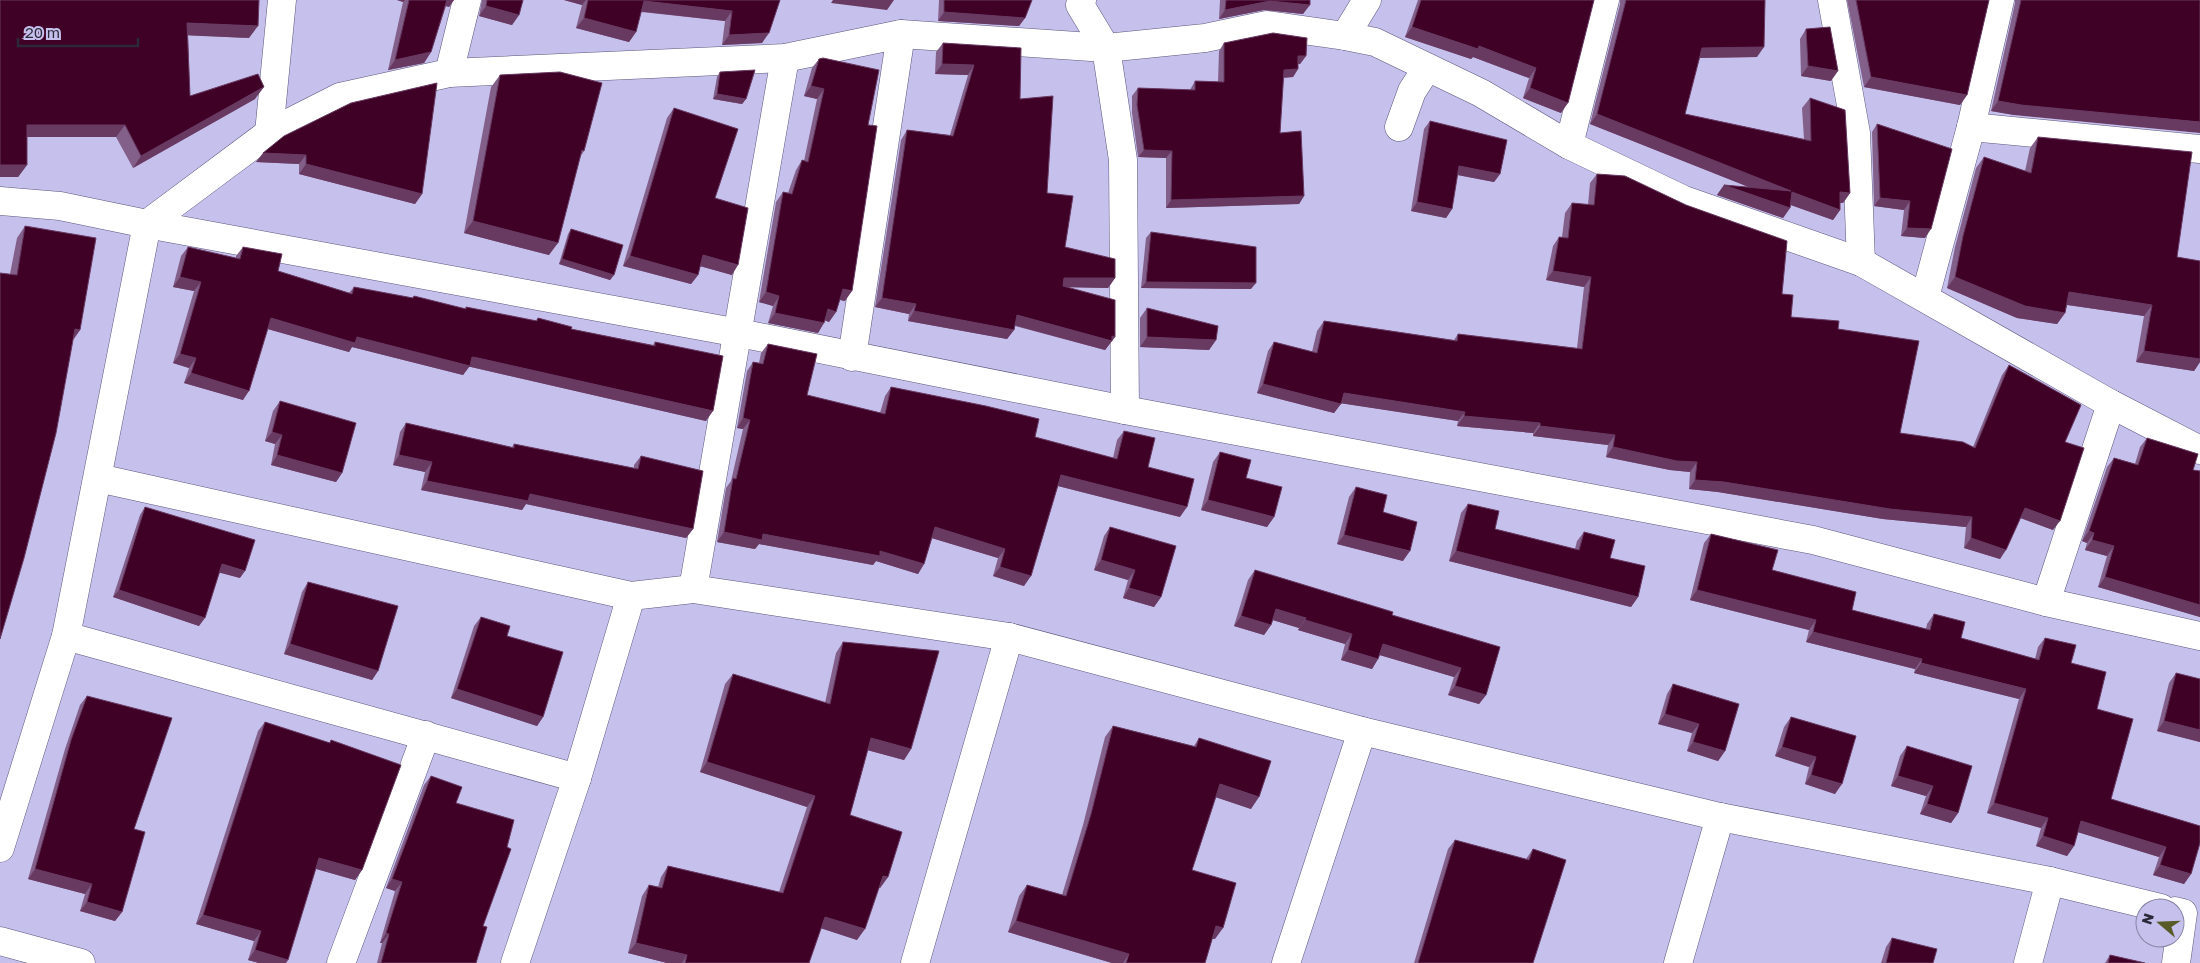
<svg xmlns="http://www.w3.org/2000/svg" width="2200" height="963" font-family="'Golos Text',sans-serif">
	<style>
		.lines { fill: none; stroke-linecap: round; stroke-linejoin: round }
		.street-casing { stroke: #5b567c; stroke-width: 29 }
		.street { stroke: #fff; stroke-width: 28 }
		.wall { fill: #83608a }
		.shaded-wall { fill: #683a62 }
		.building { fill: #400126; stroke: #683a62 }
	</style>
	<rect width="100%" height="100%" fill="#c6c0ed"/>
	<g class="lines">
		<defs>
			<g id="street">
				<polyline points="1082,0 1080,5 1106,48 1123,160 1125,410"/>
				<polyline points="1832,0 1856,133 1861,262"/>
				<polyline points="1345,36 1367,0"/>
				<polyline points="449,73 467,0"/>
				<polyline points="1399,127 1412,91 1427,68"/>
				<polyline points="1971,127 2200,149"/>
				<polyline points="269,133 282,0"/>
				<polyline points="1569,145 1605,0"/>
				<polyline points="0,201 60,206 147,224 739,333 1125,410 1813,540 2046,602 2200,636"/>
				<polyline points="1925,297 1971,127 2000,0"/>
				<polyline points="852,357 901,34"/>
				<polyline points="98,478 631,596 693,589 1009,637 1362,731 1720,817 2050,881 2161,908"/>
				<polyline points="693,589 785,58"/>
				<polyline points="2046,602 2111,404"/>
				<polyline points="66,636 577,778"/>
				<polyline points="0,848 66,636 147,224 269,133 340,97 449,73 785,58 901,34 1106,48 1205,38 1267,25 1345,36 1375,42 1481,93 1569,145 1684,200 1861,262 2111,404 2200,450"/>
				<polyline points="2175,911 2183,913 2176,963"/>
				<polyline points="0,941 81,963"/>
				<polyline points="341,963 426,735"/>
				<polyline points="515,963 577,778 631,596"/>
				<polyline points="915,963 1009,637"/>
				<polyline points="1286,963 1362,731"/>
				<polyline points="1678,963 1720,817"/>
				<polyline points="2028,963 2050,881"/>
			</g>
		</defs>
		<use href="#street" class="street-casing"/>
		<use href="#street" class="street"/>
	</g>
	<g class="wall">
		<polygon points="0,0 249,38 188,35 190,96 255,99 133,168 116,137 27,137 27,165 18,177"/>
		<polygon points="397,0 454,0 449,7 446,6 431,52 424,63 388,70 403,2"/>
		<polygon points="482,0 523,0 519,15 512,25 479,16"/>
		<polygon points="564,0 780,0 762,43 722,45 725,21 641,12 636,32 629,42 576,28 582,5"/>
		<polygon points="939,0 1032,0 1025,18 1019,26 938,21"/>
		<polygon points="1220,0 1310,0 1303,14 1264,10 1219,19"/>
		<polygon points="1418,0 1594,0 1561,113 1523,98 1529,78 1473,57 1471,59 1405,37"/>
		<polygon points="1620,0 1765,0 1757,57 1699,58 1685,114 1804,139 1802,108 1810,98 1850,193 1843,203 1840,203 1840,210 1833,220 1791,205 1790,208 1783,218 1717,195 1724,185 1749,187 1590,124 1620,4"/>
		<polygon points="1847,0 1989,0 1967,95 1960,105 1864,87"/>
		<polygon points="2015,0 2200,0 2014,115 1991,111 2015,3"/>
		<polygon points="1806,29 1831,81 1801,76 1800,39"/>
		<polygon points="943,43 1020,99 1047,193 1065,247 1115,278 1108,288 1067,287 1115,337 1105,350 1015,326 1014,330 1007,339 908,321 909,314 875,307 901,140 907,130 950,135 968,75 935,74 936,52"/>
		<polygon points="1224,43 1306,56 1300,64 1298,64 1298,69 1293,77 1283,78 1280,133 1304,196 1299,204 1166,208 1166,158 1138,157 1132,113 1132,96 1138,88 1190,90 1195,81 1218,82 1219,51"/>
		<polygon points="819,59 868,125 845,301 840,300 836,312 829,322 825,320 818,333 768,323 773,306 759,302 776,202 783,192 788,193 796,170 802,160 804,161 817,99 804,96 812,68"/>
		<polygon points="720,72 746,99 742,104 713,99 717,77"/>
		<polygon points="500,75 584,151 580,157 549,255 464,233 491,87"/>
		<polygon points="351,103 422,194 415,204 299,174 299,164 256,162"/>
		<polygon points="674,108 715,198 732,275 700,266 698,275 691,284 623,266 667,118"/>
		<polygon points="1430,121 1500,174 1494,182 1457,175 1452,209 1446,218 1411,211 1424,129"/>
		<polygon points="1877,124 1925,238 1901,236 1904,210 1874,206 1872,132"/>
		<polygon points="2038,137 2177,257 2200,261 2200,362 2194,371 2136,362 2144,316 2067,305 2065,313 2057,324 2017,318 1947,288 1955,247 1976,168 1984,157 2025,171 2030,148"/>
		<polygon points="1597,174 1782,294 1791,317 1838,329 1900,433 1973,447 2002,375 2009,365 2065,442 2053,530 2020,518 2000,559 1964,548 1966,527 1883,519 1718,492 1689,489 1690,472 1670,470 1606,457 1608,445 1533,436 1533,433 1457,426 1458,421 1341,403 1334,413 1257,393 1268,351 1274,342 1312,352 1317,331 1324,321 1454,340 1458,334 1577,348 1584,287 1546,280 1553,246 1559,237 1562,237 1565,213 1572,203 1588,205 1590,183"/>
		<polygon points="25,226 80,330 74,339 10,274 17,238"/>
		<polygon points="571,229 614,275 610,280 559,264 568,234"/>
		<polygon points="1151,232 1251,289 1141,288 1146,238"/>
		<polygon points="188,247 236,258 236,256 243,247 278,271 349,293 354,287 412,298 414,296 465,309 466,307 535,321 538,318 571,329 653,345 655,342 706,421 471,367 469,367 463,375 352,347 349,352 268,329 243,400 184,383 189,368 173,363 194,291 173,287 181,256"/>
		<polygon points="1147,308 1216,340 1209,350 1140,347 1140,318"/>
		<polygon points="768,344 807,395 880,413 885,396 891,387 1035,437 1113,458 1117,440 1124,431 1180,517 1058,486 1024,586 993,576 998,558 932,538 924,564 918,574 876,561 873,565 759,544 755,549 717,542 726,488 731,481 743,429 737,428 747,371 753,362 759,363 761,353"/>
		<polygon points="280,401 342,473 336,482 271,465 275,444 265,441 273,411"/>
		<polygon points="406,423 512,447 514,444 634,468 634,465 641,456 693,529 686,538 526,504 522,510 421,490 425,472 393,465 400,432"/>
		<polygon points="2147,438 2193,470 2200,471 2200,617 2098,587 2107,556 2085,550 2087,543 2082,541 2107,467 2114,458 2135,464 2140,447"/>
		<polygon points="1220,452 1246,478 1274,517 1267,527 1201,510 1213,462"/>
		<polygon points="1356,487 1383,512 1403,561 1337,544 1349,497"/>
		<polygon points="1468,504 1495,529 1575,549 1577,541 1584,532 1610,558 1638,597 1631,607 1449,561 1461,513"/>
		<polygon points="145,507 240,578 220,572 199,626 113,597 140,515"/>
		<polygon points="1110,527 1161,597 1154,607 1123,598 1128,580 1094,570 1104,536"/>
		<polygon points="1711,534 1772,570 1852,610 1926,629 1927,624 1934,614 1961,638 2035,659 2038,647 2045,638 2071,663 2097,709 2111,799 2200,826 2191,874 2184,884 2153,875 2159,857 2078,832 2074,846 2067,856 2036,846 2041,828 1987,813 2019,699 1914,673 1915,669 1806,642 1809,630 1690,600 1704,543"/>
		<polygon points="1255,570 1392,615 1500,647 1486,695 1479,704 1448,695 1454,677 1380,655 1378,659 1372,669 1341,660 1345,644 1298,630 1299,628 1273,620 1271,625 1264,635 1234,626 1248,580"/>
		<polygon points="308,582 378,671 372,680 284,654 302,592"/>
		<polygon points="481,617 507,636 543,717 537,726 451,698 474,626"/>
		<polygon points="843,642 911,749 904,760 868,750 850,815 888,877 880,888 879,887 857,940 821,928 809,963 667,963 628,953 642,896 649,885 658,887 661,877 668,866 779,892 807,807 700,772 725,684 733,674 825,703 836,653"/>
		<polygon points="2176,673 2200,679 2200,742 2157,731 2169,683"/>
		<polygon points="1673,684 1725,751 1718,761 1687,751 1692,733 1658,724 1667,694"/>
		<polygon points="87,696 134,829 122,912 115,921 80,911 85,894 28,879 65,749 80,705"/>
		<polygon points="1791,717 1856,736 1835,794 1805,784 1809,767 1775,756 1784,727"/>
		<polygon points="265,722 329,743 331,740 362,870 355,880 316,869 286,963 259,963 248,960 254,941 196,924 258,731"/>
		<polygon points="1113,726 1194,746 1199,738 1251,809 1216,797 1192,870 1215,939 1212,939 1205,963 1112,963 1008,932 1019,896 1027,885 1062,895 1083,825 1105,737"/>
		<polygon points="1907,746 1958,813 1951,823 1920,814 1926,796 1891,786 1900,756"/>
		<polygon points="431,776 456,803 483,926 476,963 377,963 382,943 380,943 395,891 386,888 424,785"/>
		<polygon points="1455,840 1526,859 1533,849 1533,963 1414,963 1448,849"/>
		<polygon points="1892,938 1933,963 1881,963 1886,947"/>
		<polygon points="2110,955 2145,963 2105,963"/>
	</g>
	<g class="shaded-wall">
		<polygon points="397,0 405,0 403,2"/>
		<polygon points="445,0 454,0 449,7 442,5"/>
		<polygon points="564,0 586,0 582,5"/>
		<polygon points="833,0 894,0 887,10 831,3"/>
		<polygon points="644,1 732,11 725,21 637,11"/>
		<polygon points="1270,1 1310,5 1303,14 1264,10 1219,19 1225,10"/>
		<polygon points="486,6 519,15 512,25 479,16"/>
		<polygon points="944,12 1025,18 1019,26 938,21"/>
		<polygon points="584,18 636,32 629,42 576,28"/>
		<polygon points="187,23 258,26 249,38 179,35"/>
		<polygon points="1412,27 1479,46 1536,68 1529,78 1473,57 1471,59 1405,37"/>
		<polygon points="769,33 762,43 722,45 729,35"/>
		<polygon points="1764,47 1757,57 1695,58 1702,48"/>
		<polygon points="431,52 424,63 388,70 395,60"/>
		<polygon points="1298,56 1306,56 1300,64 1293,64"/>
		<polygon points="942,64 974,65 968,75 935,74"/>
		<polygon points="1808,66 1838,71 1831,81 1801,76"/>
		<polygon points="1298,69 1293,77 1278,78 1284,70"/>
		<polygon points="1871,77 1967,95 1960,105 1864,87"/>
		<polygon points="811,86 824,89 817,99 804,96"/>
		<polygon points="264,87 255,99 133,168 141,156"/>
		<polygon points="1530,88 1568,103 1561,113 1523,98"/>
		<polygon points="717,94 746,99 742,104 713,99"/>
		<polygon points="1998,101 2200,122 2200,133 2014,115 1991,111"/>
		<polygon points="1597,114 1791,191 1784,201 1590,124"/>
		<polygon points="27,125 125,125 116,137 19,137"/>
		<polygon points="1144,150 1172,151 1166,158 1138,157"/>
		<polygon points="263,153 306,155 299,164 256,162"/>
		<polygon points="306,164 422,194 415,204 299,174"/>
		<polygon points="0,165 27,165 18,177 0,177"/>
		<polygon points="1459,166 1500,174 1494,182 1453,174"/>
		<polygon points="1724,185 1790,208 1783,218 1717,195"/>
		<polygon points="1792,192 1840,210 1833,220 1785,203"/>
		<polygon points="1840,192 1850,193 1843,203 1833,202"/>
		<polygon points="1304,196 1299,204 1166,208 1171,200"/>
		<polygon points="1880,198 1910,201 1904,210 1874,206"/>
		<polygon points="1417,202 1452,209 1446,218 1411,211"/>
		<polygon points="473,221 558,243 549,255 464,233"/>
		<polygon points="1907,228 1931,229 1925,238 1901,236"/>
		<polygon points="703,255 738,265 732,275 696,265"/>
		<polygon points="630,256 698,275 691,284 623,266"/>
		<polygon points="562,259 614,275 610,280 559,264"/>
		<polygon points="1553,271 1591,277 1584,287 1546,280"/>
		<polygon points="180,277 201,282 194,291 173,287"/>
		<polygon points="1955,277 2065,313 2057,324 2017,318 1947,288"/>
		<polygon points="1064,278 1115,278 1108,288 1057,287"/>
		<polygon points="1146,282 1256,283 1251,289 1141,288"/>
		<polygon points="843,289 852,291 845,301 836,299"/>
		<polygon points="766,292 779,296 773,306 759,302"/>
		<polygon points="2069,292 2152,305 2144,316 2061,304"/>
		<polygon points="882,298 916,304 909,314 875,307"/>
		<polygon points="828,309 836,312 829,322 821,319"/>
		<polygon points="914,311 1014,330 1007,339 908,321"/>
		<polygon points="775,313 824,323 818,333 768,323"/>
		<polygon points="1017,315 1112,336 1115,337 1105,350 1010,324"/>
		<polygon points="271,318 357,337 478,358 713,411 706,421 471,367 469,367 463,375 352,347 349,352 264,328"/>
		<polygon points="75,329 80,330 71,342"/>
		<polygon points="1147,337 1216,340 1209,350 1140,347"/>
		<polygon points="2144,351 2200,359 2200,362 2194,371 2136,362"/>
		<polygon points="180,354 196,358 189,368 173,363"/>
		<polygon points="191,373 249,391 243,400 184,383"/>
		<polygon points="1263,384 1344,393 1465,412 1458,421 1339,403 1341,404 1334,413 1257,393"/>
		<polygon points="1464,416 1540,423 1533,433 1457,426"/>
		<polygon points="743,418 750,420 743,429 737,428"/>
		<polygon points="1540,426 1615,435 1608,445 1533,436"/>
		<polygon points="272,432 282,435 275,444 265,441"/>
		<polygon points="1613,447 1697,462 1690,472 1670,470 1606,457"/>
		<polygon points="277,455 342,473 336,482 271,465"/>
		<polygon points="399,455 432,462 425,472 393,465"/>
		<polygon points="1061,475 1187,507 1180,517 1054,485"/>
		<polygon points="1695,480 1724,482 1972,517 1966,527 1883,519 1718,492 1689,489"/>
		<polygon points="427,481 530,494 693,529 686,538 526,504 522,510 421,490"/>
		<polygon points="1208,500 1274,517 1267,527 1201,510"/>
		<polygon points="2025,508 2060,521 2053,530 2018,517"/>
		<polygon points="935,527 1005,549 998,558 928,537"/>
		<polygon points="2089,531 2094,533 2087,543 2082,541"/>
		<polygon points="724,532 763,534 880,551 924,564 918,574 876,561 873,565 759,544 755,549 717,542"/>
		<polygon points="1344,535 1410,551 1403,561 1337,544"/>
		<polygon points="1971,538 2006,550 2000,559 1964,548"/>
		<polygon points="2092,540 2114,546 2107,556 2085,550"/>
		<polygon points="1456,551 1638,597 1631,607 1449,561"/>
		<polygon points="1101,560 1135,570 1128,580 1094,570"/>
		<polygon points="222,564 245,571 240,578 217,572"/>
		<polygon points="1000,567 1031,576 1024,586 993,576"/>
		<polygon points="2105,577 2200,605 2200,617 2098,587"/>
		<polygon points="1129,588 1161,597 1154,607 1123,598"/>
		<polygon points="119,590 205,618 199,626 113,597"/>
		<polygon points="1697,590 1816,620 1809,630 1690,600"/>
		<polygon points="1276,609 1306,618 1299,628 1269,619"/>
		<polygon points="1241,616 1271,625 1264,635 1234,626"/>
		<polygon points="1305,620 1352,634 1345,644 1298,630"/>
		<polygon points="1813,632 1922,659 1915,669 1806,642"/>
		<polygon points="290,644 378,671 372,680 284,654"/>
		<polygon points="1383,644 1461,668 1454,677 1376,654"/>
		<polygon points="1348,650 1378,659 1372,669 1341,660"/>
		<polygon points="1921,663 2026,689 2019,699 1914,673"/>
		<polygon points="1455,686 1486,695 1479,704 1448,695"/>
		<polygon points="457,689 543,717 537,726 451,698"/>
		<polygon points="1665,714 1699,724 1692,733 1658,724"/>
		<polygon points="2164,721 2200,730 2200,742 2157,731"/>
		<polygon points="871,738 911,749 904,760 863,749"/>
		<polygon points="1693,742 1725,751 1718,761 1687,751"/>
		<polygon points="1782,747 1816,757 1809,767 1775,756"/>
		<polygon points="707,762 815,796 807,807 700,772"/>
		<polygon points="1811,775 1842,784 1835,794 1805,784"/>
		<polygon points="1898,776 1933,786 1926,796 1891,786"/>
		<polygon points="1220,784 1259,797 1251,809 1212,796"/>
		<polygon points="1994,803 2048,818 2041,828 1987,813"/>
		<polygon points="1927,804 1958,813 1951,823 1920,814"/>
		<polygon points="2081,821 2166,847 2159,857 2074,831"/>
		<polygon points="2043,836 2074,846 2067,856 2036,846"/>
		<polygon points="319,858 362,870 355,880 313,868"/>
		<polygon points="2160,865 2191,874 2184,884 2153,875"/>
		<polygon points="35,869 92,884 85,894 28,879"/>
		<polygon points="883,876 888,877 880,888 876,886"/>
		<polygon points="392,879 402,882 395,891 386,888"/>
		<polygon points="87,902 122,912 115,921 80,911"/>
		<polygon points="203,915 261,931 254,941 196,924"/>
		<polygon points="825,917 865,929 857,940 817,927"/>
		<polygon points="1016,921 1129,954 1123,963 1112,963 1008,932"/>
		<polygon points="1216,926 1223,928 1215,939 1208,937"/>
		<polygon points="386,933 389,934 382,943 380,943"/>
		<polygon points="636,943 687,955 682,963 667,963 628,953"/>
		<polygon points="255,950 288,960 286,963 259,963 248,960"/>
	</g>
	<g class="building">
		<polygon points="0,0 259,0 258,26 187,23 190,96 258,74 264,87 141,156 125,125 27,125 27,165 0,165"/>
		<polygon points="409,0 447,0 431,52 395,60"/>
		<polygon points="487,0 523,0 519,15 486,6"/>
		<polygon points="588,0 780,0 769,33 729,35 732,11 644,1 636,32 584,18"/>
		<polygon points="944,0 1032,0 1025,18 944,12"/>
		<polygon points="1226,0 1310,0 1310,5 1270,1 1225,10"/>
		<polygon points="1421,0 1594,0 1568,103 1530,88 1536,68 1479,46 1478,49 1412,27"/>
		<polygon points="1626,0 1765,0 1764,47 1702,48 1685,114 1811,141 1810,98 1845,110 1850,193 1840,192 1840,210 1792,192 1790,208 1724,185 1791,191 1597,114"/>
		<polygon points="1856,0 1989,0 1967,95 1871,77"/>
		<polygon points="2021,0 2200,0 2200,122 2021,105 1998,101"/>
		<polygon points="1830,27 1838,71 1808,66 1806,29"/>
		<polygon points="1273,33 1307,38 1306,56 1298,56 1298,69 1284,70 1280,133 1301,131 1304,196 1171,200 1172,151 1144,150 1137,105 1138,88 1195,90 1195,81 1224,82 1224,43"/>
		<polygon points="943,43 1021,48 1020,99 1053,96 1047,193 1073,196 1065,247 1115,259 1115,278 1064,278 1063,286 1115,300 1115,337 1112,336 1112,341 1017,315 1014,330 914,311 916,304 882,298 907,130 953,136 974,65 942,64"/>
		<polygon points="823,58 879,70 868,125 877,126 852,291 843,289 836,312 828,309 824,323 775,313 779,296 766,292 783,192 792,194 802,160 808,162 824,89 811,86 819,59"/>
		<polygon points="755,70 746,99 717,94 720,72"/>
		<polygon points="560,72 602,83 584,151 582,150 558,243 473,221 500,75"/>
		<polygon points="437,83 422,194 306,164 306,155 263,153 284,136 351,103"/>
		<polygon points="674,108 738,129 715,198 748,208 738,265 703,255 698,275 630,256"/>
		<polygon points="1430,121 1507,140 1500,174 1459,166 1452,209 1417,202"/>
		<polygon points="1877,124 1952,149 1931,229 1907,228 1910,201 1880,198"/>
		<polygon points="2038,137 2192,152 2177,257 2200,261 2200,359 2144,351 2152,305 2069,292 2065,313 2025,306 1955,277 1963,236 1984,157 2031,173"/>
		<polygon points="1597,174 1625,176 1686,205 1787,241 1782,294 1793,295 1791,317 1839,321 1838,329 1919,341 1900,433 1963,442 1975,448 2009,365 2081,405 2065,442 2084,448 2060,521 2025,508 2006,550 1971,538 1972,517 1890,509 1724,482 1695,480 1697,462 1677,461 1613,447 1615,435 1540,426 1540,423 1464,416 1465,412 1344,393 1341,404 1263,384 1274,342 1317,353 1324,321 1457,341 1458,334 1582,349 1591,277 1553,271 1559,237 1568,238 1572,203 1594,205"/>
		<polygon points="25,226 96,238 80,330 75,329 56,433 24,558 0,639 0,273 17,275"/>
		<polygon points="571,229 623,245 614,275 562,259"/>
		<polygon points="1151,232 1256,247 1256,283 1146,282"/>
		<polygon points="188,247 240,259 243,247 282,254 278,271 352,294 354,287 413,298 414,296 466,309 466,307 537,321 538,318 572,327 571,329 655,346 655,342 723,356 713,411 478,358 472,357 470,366 357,337 355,343 271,318 249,391 191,373 196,358 180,354 201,282 180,277"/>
		<polygon points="1147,308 1218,326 1216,340 1147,337"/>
		<polygon points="768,344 817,354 807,395 885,414 891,387 986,406 1039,419 1035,437 1117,459 1124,431 1155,438 1148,467 1194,479 1187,507 1061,475 1031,576 1000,567 1005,549 935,527 924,564 880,551 880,556 763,534 762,540 724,532 733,478 736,479 750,420 743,418 753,362 763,364"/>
		<polygon points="280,401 356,423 342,473 277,455 282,435 272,432"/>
		<polygon points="406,423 514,448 514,444 638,469 641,456 703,471 693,529 530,494 528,501 427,481 432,462 399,455"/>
		<polygon points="2147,438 2198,454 2193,470 2200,471 2200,605 2105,577 2114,546 2092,540 2094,533 2089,531 2114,458 2138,465"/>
		<polygon points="1220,452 1251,460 1246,478 1282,487 1274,517 1208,500"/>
		<polygon points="1356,487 1387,495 1383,512 1417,522 1410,551 1344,535"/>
		<polygon points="1468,504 1499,511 1495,529 1579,550 1584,532 1615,540 1610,558 1645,566 1638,597 1456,551"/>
		<polygon points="145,507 255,540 245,571 222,564 205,618 119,590"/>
		<polygon points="1110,527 1176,546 1161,597 1129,588 1135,570 1101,560"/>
		<polygon points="1711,534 1778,550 1772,570 1856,592 1852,610 1930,630 1934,614 1965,622 1961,638 2039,660 2045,638 2076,645 2071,663 2106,672 2097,709 2133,719 2111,799 2200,826 2200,843 2191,874 2160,865 2166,847 2081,821 2074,846 2043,836 2048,818 1994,803 2026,689 1921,663 1922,659 1813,632 1816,620 1697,590"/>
		<polygon points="1255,570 1393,612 1392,615 1500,647 1486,695 1455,686 1461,668 1383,644 1378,659 1348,650 1352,634 1305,620 1306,618 1276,609 1271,625 1241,616"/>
		<polygon points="308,582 398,606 378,671 290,644"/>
		<polygon points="481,617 510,626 507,636 563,652 543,717 457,689"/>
		<polygon points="843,642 939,651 911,749 871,738 850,815 902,832 888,877 883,876 865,929 825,917 809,963 685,963 687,955 636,943 649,885 662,888 668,866 783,893 815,796 707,762 733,674 830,704"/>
		<polygon points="2176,673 2200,679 2200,730 2164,721"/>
		<polygon points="1673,684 1739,704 1725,751 1693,742 1699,724 1665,714"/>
		<polygon points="87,696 172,718 134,829 145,832 122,912 87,902 92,884 35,869 71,740"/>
		<polygon points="1791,717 1856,736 1842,784 1811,775 1816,757 1782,747"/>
		<polygon points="265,722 330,743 331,740 401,765 362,870 319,858 288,960 255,950 261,931 203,915"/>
		<polygon points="1113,726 1196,747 1199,738 1271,761 1259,797 1220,784 1192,870 1236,883 1223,928 1216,926 1205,963 1126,963 1129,954 1016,921 1027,885 1066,896 1091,814"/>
		<polygon points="1907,746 1972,766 1958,813 1927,804 1933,786 1898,776"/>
		<polygon points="431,776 462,787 456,803 514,820 507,847 511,849 483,926 487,927 476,963 381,963 389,934 386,933 402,882 392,879"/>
		<polygon points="1455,840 1529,860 1533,849 1566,860 1533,963 1418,963"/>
		<polygon points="1892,938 1937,949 1933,963 1886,963"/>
		<polygon points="2110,955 2145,963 2108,963"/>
	</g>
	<g transform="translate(2160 923) rotate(289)"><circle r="24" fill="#c6c0ed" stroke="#8884a5"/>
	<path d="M0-4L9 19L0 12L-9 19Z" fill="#585a27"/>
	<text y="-8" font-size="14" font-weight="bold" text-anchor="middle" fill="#2b293a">N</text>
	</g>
	<path d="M18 38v8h120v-8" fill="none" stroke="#2b293a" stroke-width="2.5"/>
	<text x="25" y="38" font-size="15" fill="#2b293a" stroke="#c6c0ed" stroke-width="4" paint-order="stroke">20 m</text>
</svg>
